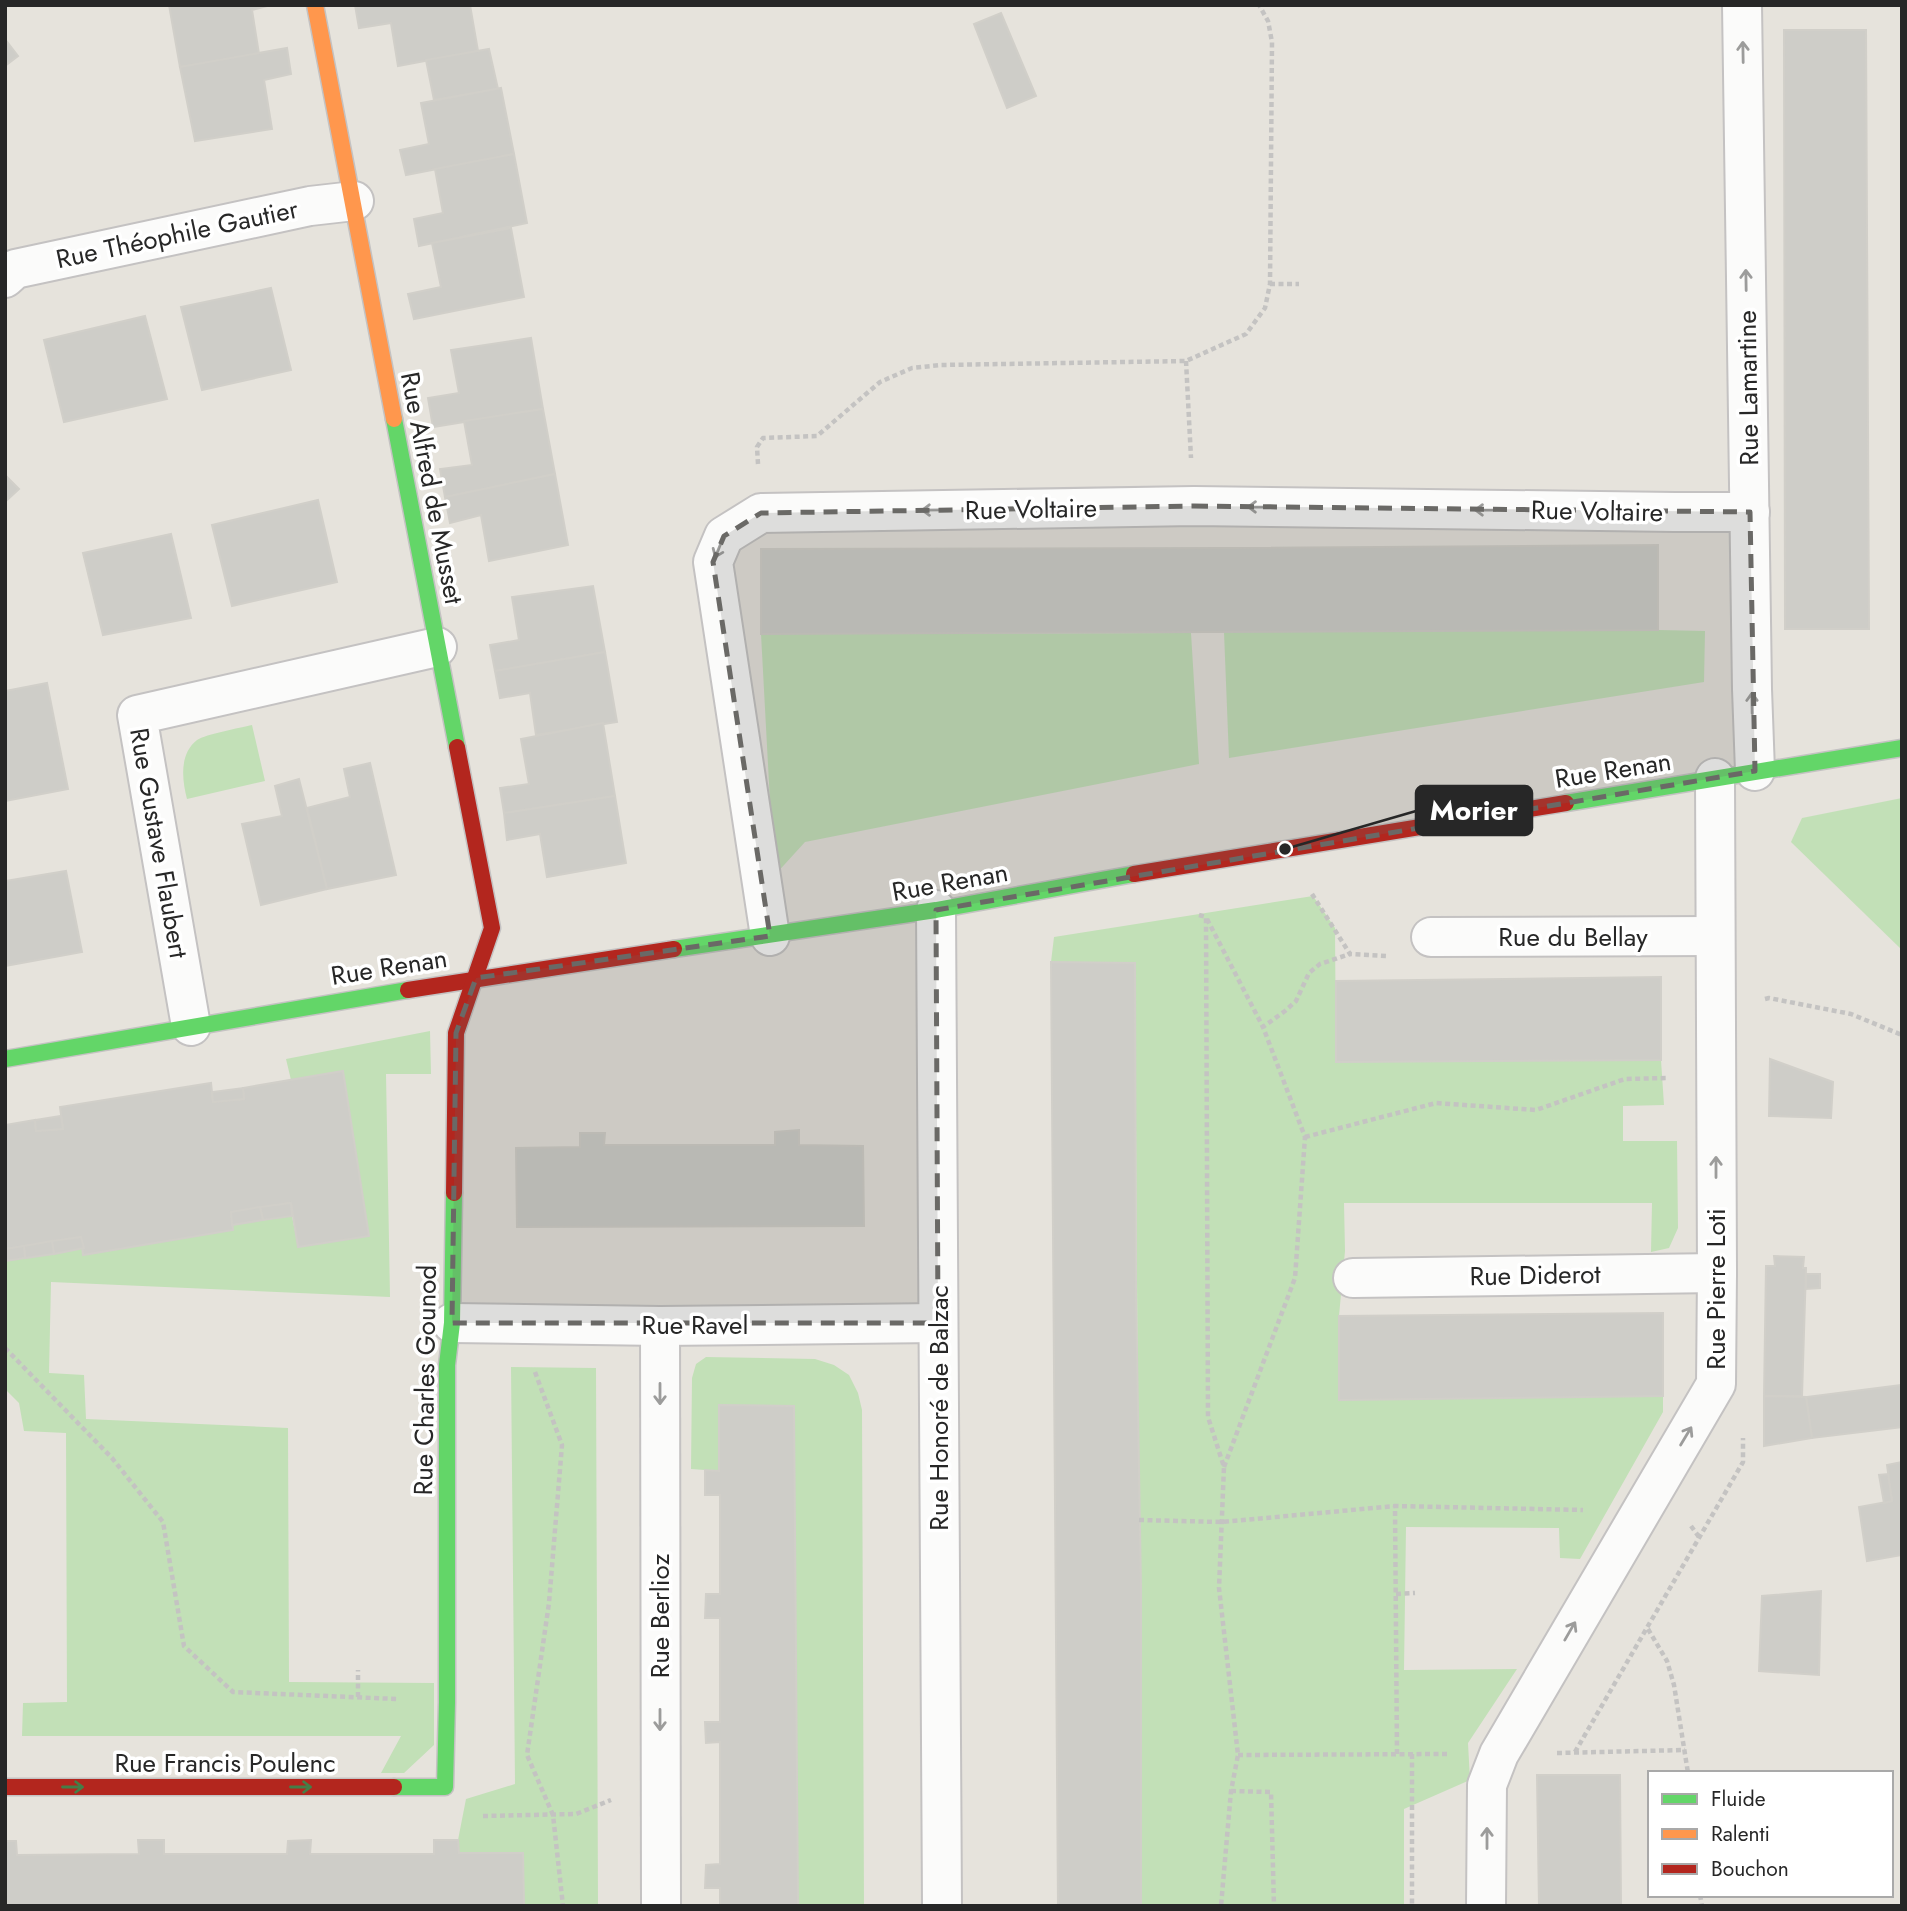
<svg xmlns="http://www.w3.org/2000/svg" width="1907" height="1911" font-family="Jost,sans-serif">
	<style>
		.green { fill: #c2e0b7 }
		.building { fill: #cecdc8; stroke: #d1cfc9; stroke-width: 2 }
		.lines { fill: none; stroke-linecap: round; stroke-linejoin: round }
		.street-casing { stroke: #c4c2c2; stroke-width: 42 }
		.fast-casing { stroke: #c4c2c2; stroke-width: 19 }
		.slow-casing { stroke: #c4c2c2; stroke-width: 19 }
		.jam-casing { stroke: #c4c2c2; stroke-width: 19 }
		.path { stroke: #c4c3c2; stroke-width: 4.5; stroke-dasharray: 5 3.5; stroke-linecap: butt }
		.street { stroke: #fbfbfa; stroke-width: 38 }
		.fast { stroke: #63d668; stroke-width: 16 }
		.slow { stroke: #ff974d; stroke-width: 16 }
		.jam { stroke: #b3261e; stroke-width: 16 }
		.oneway { stroke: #9c9c9b }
		.oneway2 { stroke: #457e48 }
		.marked { fill: #6a6966; fill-opacity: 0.2; stroke: #6a6966; stroke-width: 5; stroke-dasharray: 14 9; stroke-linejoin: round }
		.labels { text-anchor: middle; stroke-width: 7; stroke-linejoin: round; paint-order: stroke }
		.street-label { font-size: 26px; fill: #272727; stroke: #fff }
		.leader { fill: none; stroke: #272727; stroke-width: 2.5 }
		.callout-dot { fill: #272727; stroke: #fff; stroke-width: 2.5 }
		.callout { fill: #272727; stroke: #272727; stroke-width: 2.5 }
		.callout-label { font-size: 28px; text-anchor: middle; font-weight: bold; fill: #fff }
	</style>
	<rect width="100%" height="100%" fill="#e6e3dc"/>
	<g class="green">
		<polygon points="1658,630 1705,631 1704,682 1229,758 1224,632"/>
		<polygon points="1191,633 1199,764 805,842 774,876 761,634"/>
		<path d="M252,725L265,781L187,799C182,780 179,754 197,740C206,734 240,728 252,725Z"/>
		<polygon points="1902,798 1902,950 1791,842 1802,818"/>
		<polygon points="1313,896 1335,928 1336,1062 1661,1060 1664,1105 1623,1106 1623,1141 1677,1141 1678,1228 1669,1248 1651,1252 1652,1203 1344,1203 1345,1251 1339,1316 1340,1400 1663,1396 1663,1412 1580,1559 1560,1558 1559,1528 1406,1527 1404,1670 1517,1669 1468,1743 1470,1780 1404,1809 1404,1906 1141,1906 1135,964 1051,962 1054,937"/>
		<polygon points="430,1031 431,1074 386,1074 390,1297 51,1282 49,1373 84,1375 86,1419 288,1428 289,1682 434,1683 434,1745 404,1773 381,1773 401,1736 22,1736 23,1703 67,1702 66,1433 24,1431 19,1403 5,1389 5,1261 84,1248 84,1255 232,1230 232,1225 292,1216 298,1247 369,1236 343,1071 291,1080 286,1059"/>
		<polygon points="706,1357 815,1359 834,1365 849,1375 858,1393 862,1410 864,1906 797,1906 794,1406 719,1405 719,1471 691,1469 692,1378 696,1364"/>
		<polygon points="511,1367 596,1368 598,1906 524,1906 522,1853 459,1853 458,1840 466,1799 515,1784"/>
	</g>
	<g class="building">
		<polygon points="169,5 271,5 252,10 259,54 180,67"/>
		<polygon points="355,5 470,5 478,51 398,66 391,23 359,28"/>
		<polygon points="1001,13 1036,96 1007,108 974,24"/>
		<polygon points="1784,30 1866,30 1869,629 1785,629"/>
		<polygon points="5,39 18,56 5,66"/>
		<polygon points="287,48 291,74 264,80 272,129 195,141 180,67"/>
		<polygon points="489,49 498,89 434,100 426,60"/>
		<polygon points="501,88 514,154 406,175 400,150 429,144 421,103"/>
		<polygon points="514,154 527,223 419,246 414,219 443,213 435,169"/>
		<polygon points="511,228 524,297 414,319 408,294 441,287 432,243"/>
		<polygon points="271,288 291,370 202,390 181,307"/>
		<polygon points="145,316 167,399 64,422 44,340"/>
		<polygon points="531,338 543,409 433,427 428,398 459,393 451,350"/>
		<polygon points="543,409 555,474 445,497 440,469 472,465 464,421"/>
		<polygon points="555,474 568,545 489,561 481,515 450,523 445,497"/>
		<polygon points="5,475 19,489 5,502"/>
		<polygon points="318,500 337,582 232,606 212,525"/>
		<polygon points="171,534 191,618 103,635 83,553"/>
		<polygon points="1658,545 1658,630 761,634 761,549 1228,548"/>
		<polygon points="593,586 605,652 495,671 490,645 519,640 512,597"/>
		<polygon points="605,652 617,722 536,735 530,693 500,698 495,671"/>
		<polygon points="47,683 68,789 5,801 5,691"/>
		<polygon points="603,723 615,796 504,813 500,788 529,784 521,739"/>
		<polygon points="370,763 396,875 327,889 307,808 350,797 344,769"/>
		<polygon points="299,779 327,889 261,905 242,824 282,816 275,786"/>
		<polygon points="615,796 626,863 547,877 540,834 507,840 504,813"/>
		<polygon points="66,871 82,952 5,966 5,881"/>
		<polygon points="1051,962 1135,963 1136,1295 1141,1586 1141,1906 1058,1906"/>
		<polygon points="1661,977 1661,1060 1336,1062 1336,981"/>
		<polygon points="1770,1059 1833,1082 1831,1118 1769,1116"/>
		<polygon points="343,1071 369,1236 298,1247 291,1203 231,1212 233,1230 83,1255 81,1237 5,1249 5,1125 35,1120 36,1131 63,1129 60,1107 211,1083 213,1102 244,1099 243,1088"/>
		<polygon points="243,1088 244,1099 213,1102 212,1092"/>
		<polygon points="61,1116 63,1129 36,1131 35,1120"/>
		<polygon points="799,1130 799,1145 863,1146 864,1226 517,1227 516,1148 580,1147 580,1133 605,1133 604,1145 775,1145 775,1132"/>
		<polygon points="291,1203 292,1216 263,1220 260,1207"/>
		<polygon points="260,1207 263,1220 232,1225 231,1212"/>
		<polygon points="81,1237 84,1248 54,1254 52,1241"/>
		<polygon points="52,1241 54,1254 25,1258 24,1246"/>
		<polygon points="24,1246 25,1258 5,1261 5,1249"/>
		<polygon points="1774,1256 1804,1257 1803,1268 1806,1268 1802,1396 1764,1396 1766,1266 1775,1266"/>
		<polygon points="1806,1274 1820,1274 1820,1288 1806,1289"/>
		<polygon points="1663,1313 1663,1396 1339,1400 1339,1316"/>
		<polygon points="1902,1385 1902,1427 1812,1438 1806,1397"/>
		<polygon points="1764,1396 1806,1397 1812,1438 1764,1446"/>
		<polygon points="719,1405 794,1406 798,1906 720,1906 720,1888 705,1888 706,1865 720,1864 720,1742 706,1743 705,1722 720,1722 720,1618 705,1618 706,1594 720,1594 720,1495 705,1495 705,1470 719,1471"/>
		<polygon points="1902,1462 1902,1555 1867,1561 1859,1507 1892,1501 1887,1465"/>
		<polygon points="1888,1474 1892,1501 1884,1503 1879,1475"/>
		<polygon points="1821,1591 1819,1675 1759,1671 1762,1596"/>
		<polygon points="1537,1775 1620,1775 1621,1906 1539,1906"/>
		<polygon points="138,1840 164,1840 164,1854 287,1854 288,1841 311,1840 310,1854 434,1854 434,1840 458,1840 459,1853 523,1853 524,1906 5,1906 5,1841 16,1841 17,1855 139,1854"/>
	</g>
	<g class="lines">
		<defs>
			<g id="street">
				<polyline points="1742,5 1752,689 1755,771"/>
				<polyline points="5,278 15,269 310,206 354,201"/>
				<polyline points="936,910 942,1906"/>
				<polyline points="770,936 713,562 724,536 761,513 1194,506 1675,512 1750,512"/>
				<polyline points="1431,937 1715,936"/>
				<polyline points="191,1026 137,715 437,647"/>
				<polyline points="1353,1278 1717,1273"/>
				<polyline points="452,1323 660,1326 938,1323"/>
				<polyline points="660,1326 661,1906"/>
				<polyline points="1486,1906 1487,1785 1499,1754 1716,1384 1717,1273 1715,778"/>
			</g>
			<g id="fast">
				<polyline points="394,419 457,747"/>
				<polyline points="1566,803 1902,748"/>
				<polyline points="674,949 936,910 1134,874"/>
				<polyline points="5,1059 408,990"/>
				<polyline points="394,1787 445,1787 447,1702 447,1365 452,1323 454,1193"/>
			</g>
			<polyline id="slow" points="315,5 394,419"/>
			<g id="jam">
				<polyline points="1134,874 1566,803"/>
				<polyline points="408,990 674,949"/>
				<polyline points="454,1193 456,1033 492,928 457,747"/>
				<polyline points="5,1787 394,1787"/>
			</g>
		</defs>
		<use href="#street" class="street-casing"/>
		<use href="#fast" class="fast-casing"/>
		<use href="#slow" class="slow-casing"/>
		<use href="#jam" class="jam-casing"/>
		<g class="path">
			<polyline points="1270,284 1299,284"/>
			<polyline points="1186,361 1191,458"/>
			<polyline points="758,464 757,447 763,438 817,436 880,382 912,368 941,365 1186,361 1246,334 1265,308 1270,284 1272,42 1268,21 1259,5"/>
			<polyline points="1312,894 1350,954 1386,956"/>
			<polyline points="1199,915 1206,917 1208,1417 1224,1467 1219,1588 1238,1755 1231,1791 1221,1906"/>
			<polyline points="1207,919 1263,1027"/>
			<polyline points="1765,999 1769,998 1851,1014 1902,1035"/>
			<polyline points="1305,1137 1436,1103 1536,1110 1625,1079 1668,1078"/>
			<polyline points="5,1348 112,1458 163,1522 184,1646 233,1692 397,1699"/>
			<polyline points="535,1372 562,1445 549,1603 527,1755 553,1815 563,1906"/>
			<polyline points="1224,1467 1295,1278 1305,1137 1263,1027 1285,1011 1296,1001 1309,973 1320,964 1350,954"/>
			<polyline points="1139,1520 1222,1522 1395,1506"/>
			<polyline points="1691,1526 1699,1537"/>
			<polyline points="1396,1594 1415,1593"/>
			<polyline points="1648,1629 1667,1661 1674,1685 1688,1773"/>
			<polyline points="358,1697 358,1670"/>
			<polyline points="1575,1752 1743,1462 1743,1438"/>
			<polyline points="1557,1753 1685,1750"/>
			<polyline points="1397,1754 1395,1506 1583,1510"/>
			<polyline points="1412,1754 1412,1906"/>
			<polyline points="1238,1755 1447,1754"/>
			<polyline points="1231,1791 1271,1792 1274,1906"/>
			<polyline points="483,1816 576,1814 611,1800"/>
			<polyline points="1700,1895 1702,1906"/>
		</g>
		<use href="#street" class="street"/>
		<use href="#fast" class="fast"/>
		<use href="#slow" class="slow"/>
		<use href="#jam" class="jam"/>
	</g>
	<defs><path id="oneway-shaft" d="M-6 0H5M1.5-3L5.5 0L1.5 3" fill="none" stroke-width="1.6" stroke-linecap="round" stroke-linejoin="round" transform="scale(1.75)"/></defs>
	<g class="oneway">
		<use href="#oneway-shaft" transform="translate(1743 52) rotate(-91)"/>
		<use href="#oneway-shaft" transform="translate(1746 280) rotate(-91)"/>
		<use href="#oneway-shaft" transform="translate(1258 507) rotate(-179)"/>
		<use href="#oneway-shaft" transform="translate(932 510) rotate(179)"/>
		<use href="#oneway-shaft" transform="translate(1485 510) rotate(-179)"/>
		<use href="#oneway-shaft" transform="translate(719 548) rotate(112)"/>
		<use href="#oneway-shaft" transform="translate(1752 703) rotate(-91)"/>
		<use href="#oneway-shaft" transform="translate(1716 1167) rotate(-90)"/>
		<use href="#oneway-shaft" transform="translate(660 1394) rotate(90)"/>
		<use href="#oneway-shaft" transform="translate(1686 1436) rotate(-59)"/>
		<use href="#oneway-shaft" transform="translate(1570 1631) rotate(-60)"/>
		<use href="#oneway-shaft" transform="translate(660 1720) rotate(90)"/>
		<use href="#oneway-shaft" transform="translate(1487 1838) rotate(-90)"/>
	</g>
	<g class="oneway2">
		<use href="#oneway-shaft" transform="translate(73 1787)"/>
		<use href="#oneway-shaft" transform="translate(301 1787)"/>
	</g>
	<path class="marked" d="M1194,506L1750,512L1755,771L936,910L938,1323H452L456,1033L476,978L770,936L713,562L724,536L761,513Z"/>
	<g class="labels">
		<g class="street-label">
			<text transform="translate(177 234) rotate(-12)" y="9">Rue Théophile Gautier</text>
			<text transform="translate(1748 388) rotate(-91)" y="9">Rue Lamartine</text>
			<text transform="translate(432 488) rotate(79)" y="9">Rue Alfred de Musset</text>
			<text transform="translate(1031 509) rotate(-1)" y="9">Rue Voltaire</text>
			<text transform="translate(1597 511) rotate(1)" y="9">Rue Voltaire</text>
			<text transform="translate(1613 770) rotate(-9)" y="9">Rue Renan</text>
			<text transform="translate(159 843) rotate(80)" y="9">Rue Gustave Flaubert</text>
			<text transform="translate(950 882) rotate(-10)" y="9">Rue Renan</text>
			<text x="1573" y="946">Rue du Bellay</text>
			<text transform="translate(389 967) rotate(-9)" y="9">Rue Renan</text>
			<text transform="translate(1535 1275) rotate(-1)" y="9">Rue Diderot</text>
			<text transform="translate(1716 1289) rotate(-90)" y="9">Rue Pierre Loti</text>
			<text x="695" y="1334">Rue Ravel</text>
			<text transform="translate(425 1380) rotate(-89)" y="9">Rue Charles Gounod</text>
			<text transform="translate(939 1408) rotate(-90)" y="9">Rue Honoré de Balzac</text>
			<text transform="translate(660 1616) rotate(-90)" y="9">Rue Berlioz</text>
			<text x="225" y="1772">Rue Francis Poulenc</text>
		</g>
	</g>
	<path class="leader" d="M1285 849L1416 811"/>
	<circle class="callout-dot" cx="1285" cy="849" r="7"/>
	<rect class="callout" x="1416" y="786" width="116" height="49" rx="7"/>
	<g class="callout-label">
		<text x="1474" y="820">Morier</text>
	</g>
	<rect width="1907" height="1911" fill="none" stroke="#272727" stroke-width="14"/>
	<rect x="1648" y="1771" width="245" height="126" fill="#ffffff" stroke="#a9a9a9" stroke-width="2"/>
	<rect x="1662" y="1794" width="35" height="10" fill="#63d668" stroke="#a9a9a9" stroke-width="2"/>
	<text x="1711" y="1806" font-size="21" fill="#272727">Fluide</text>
	<rect x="1662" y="1829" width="35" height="10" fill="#ff974d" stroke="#a9a9a9" stroke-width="2"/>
	<text x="1711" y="1841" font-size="21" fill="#272727">Ralenti</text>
	<rect x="1662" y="1864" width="35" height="10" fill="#b3261e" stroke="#a9a9a9" stroke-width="2"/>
	<text x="1711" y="1876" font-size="21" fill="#272727">Bouchon</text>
</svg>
